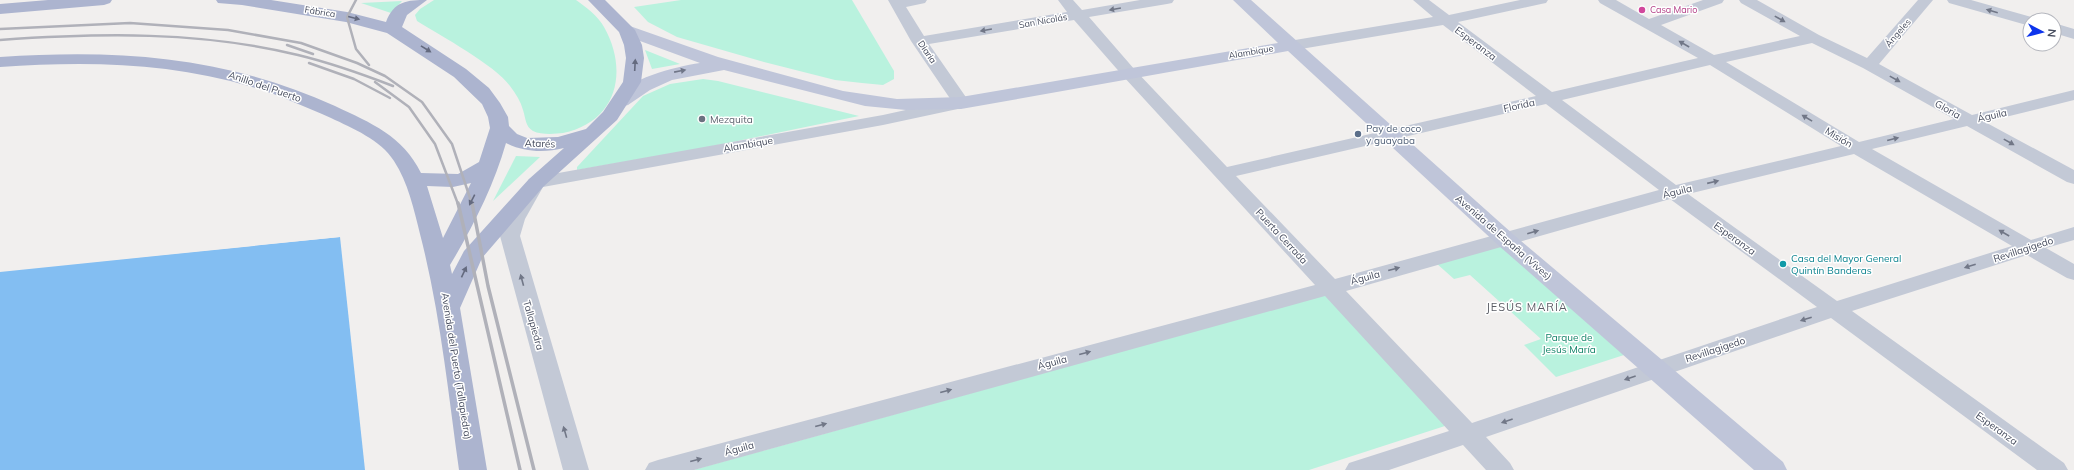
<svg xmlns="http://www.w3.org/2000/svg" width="2074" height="470" font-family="Mulish,sans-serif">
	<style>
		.green { fill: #b9f2de }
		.water { fill: #83bef2 }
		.pier { fill: #f1efee }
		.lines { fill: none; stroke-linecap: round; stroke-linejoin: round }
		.street { fill: #c3c9d6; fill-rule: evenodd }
		.secondary { fill: #bfc5d9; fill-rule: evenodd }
		.primary { fill: #acb4cf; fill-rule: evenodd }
		.rail-far1 { stroke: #b0b1b9; stroke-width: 2.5 }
		.rail { stroke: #b0b1b9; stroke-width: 3.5 }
		.oneway { fill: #717787 }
		.oneway2 { fill: #646a7f }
		.oneway3 { fill: #707688 }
		.hotel-dot { fill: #d1479c; stroke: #fff; stroke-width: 1.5 }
		.worship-dot { fill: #6b7280; stroke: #fff; stroke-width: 1.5 }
		.service-dot { fill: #5c6f8a; stroke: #fff; stroke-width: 1.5 }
		.culture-dot { fill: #0f9aa8; stroke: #fff; stroke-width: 1.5 }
		.labels { text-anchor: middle; stroke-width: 3; stroke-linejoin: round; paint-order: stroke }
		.far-hotel-label { font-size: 9px; fill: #b23c85; stroke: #fff; text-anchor: start }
		.far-street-label { font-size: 9px; fill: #454b5d; stroke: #fff }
		.street-label { font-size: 10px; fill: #454b5d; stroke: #fff }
		.worship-label { font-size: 10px; fill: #5b616d; stroke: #fff; text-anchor: start }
		.service-label { font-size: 10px; fill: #4e5e75; stroke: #fff; text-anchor: start }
		.culture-label { font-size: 10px; fill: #0d838f; stroke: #fff; text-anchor: start }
		.park-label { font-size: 10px; fill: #108367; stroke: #fff }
		.neighbourhood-label { font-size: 11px; letter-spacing: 1px; fill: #5a5c64; stroke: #fff }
	</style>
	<rect width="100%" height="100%" fill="#f1efee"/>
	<g class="green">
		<path d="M434,0H576C586,7 598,16 604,27C629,71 617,122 563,133C555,134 541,135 533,131C525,126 526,119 523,110C521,102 516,94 510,86C495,65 441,36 417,21L415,15L420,9Z"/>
		<polygon points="681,0 852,0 894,71 894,79 883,85 862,83 835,80 764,62 677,37 648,22 634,7"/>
		<polygon points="402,1 391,13 361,3"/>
		<polygon points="645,50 680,64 652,69"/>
		<polygon points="703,79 718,81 859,116 703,148 577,170 577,167 643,96 670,84"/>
		<polygon points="516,156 540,157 493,201"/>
		<polygon points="1501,246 1624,355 1556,377 1524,345 1541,339 1470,275 1454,279 1436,263"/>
		<polygon points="1325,295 1448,425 1309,470 693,470"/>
	</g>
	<polygon class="water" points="340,237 365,470 0,470 0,272"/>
	<polygon class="pier" points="340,235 340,237 0,271 0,270"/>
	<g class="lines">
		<g class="street">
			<path d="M888,0H927L925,3L906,7L924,36L1067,12L1058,0H1073L1082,10L1140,0H1174L1172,3L1167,4L1089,17L1135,70L1227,167L1536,96L1443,25L1289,51L1283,49L1281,46L1283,43L1289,41L1433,17L1413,0H1429L1449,15L1520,0H1548L1546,3L1541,4L1458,22L1552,92L1698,58L1600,3L1598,0H1616L1649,19L1703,0H1724L1722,3L1661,25L1714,55L1800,36L1741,3L1739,0H1757L1819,35L1867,58L1918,0H1933L1879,64L1972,115L2074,90V100L1985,122L2074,170V184L2067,182L1967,126L1872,149L2031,240L2074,227V240L2046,248L2074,264V280L2067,278L2027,255L1852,311L2064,463L2068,470H2037L1831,318L1486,437L1510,463L1514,470H1486L1463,445L1389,470H1345L1349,463L1449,431L1325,296L694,470H645L649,463L658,460L1315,285L1123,76L1074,20L929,44L970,103L967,107L883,125L543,187L525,219L520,236L589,470H563L500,236L505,219L527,183L529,179L536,177L883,115L951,100L911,41ZM1812,43L1863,68L1954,119L1859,142L1726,62ZM1710,65L1841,146L1676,185L1562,100ZM1546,104L1659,190L1335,279L1236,176ZM1854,154L2012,246L1837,301L1688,194ZM1670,199L1817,307L1472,423L1346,291Z"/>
			<polygon points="1947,0 1971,0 2035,18 2037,20 2030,20 2030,26 1949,3"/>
			<polygon points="2054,23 2074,29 2074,39 2054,33"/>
		</g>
		<path class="secondary" d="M1233,0H1251L1514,235L1783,462L1787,470H1754L1498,245L1288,51L961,109L906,110L865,106L724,70L672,80L650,90L628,105L621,107L614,105L612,101C628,78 674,67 700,63L621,34L619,30L621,26L627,25L718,57L843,91L897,99L961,97L1278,43Z"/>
		<g class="primary">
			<polygon points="48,0 112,0 110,3 104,5 0,14 0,4"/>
			<path d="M216,0H271L347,12L386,22C394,1 407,0 427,0L407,15L402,27L466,69L489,88L500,103L508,117L509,126L517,134L527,138L558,137L586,129L603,112L623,82L626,58L624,45L619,32L588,0H605L635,30L642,45L644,58L641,82L617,120L543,187L482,258L460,308L487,470H459C448,391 440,311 420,234C414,210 408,182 394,161C381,140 352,128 331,118C305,107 279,95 252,87C169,62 85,61 0,67V57C120,49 224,56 335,106C371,123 403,136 421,173L458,174L479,162L490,128L488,117L482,104L454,77L387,33L346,22L242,5L218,3ZM506,143C524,152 544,153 564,148L529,179L464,251L452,274L450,265C473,227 494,185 506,143ZM471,183L443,238L427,186L453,187Z"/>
		</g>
		<g class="rail-far1">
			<polyline points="356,0 347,17 356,49 369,65"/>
			<polyline points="0,29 130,23 228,30 301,43 357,63 385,76 422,102 452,144 472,204"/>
			<path d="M0,40C100,33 200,31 298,55C331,63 362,74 393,86"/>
			<polyline points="287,45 313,54"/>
			<polyline points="309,63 354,79 390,98"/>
			<polyline points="375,82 409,107 435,144 458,204"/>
		</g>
		<g class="rail">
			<polyline points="458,203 520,470"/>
			<polyline points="472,203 488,286 534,470"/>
		</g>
	</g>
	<defs><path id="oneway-solid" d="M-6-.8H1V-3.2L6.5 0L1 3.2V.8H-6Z"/></defs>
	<g class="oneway">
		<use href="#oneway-solid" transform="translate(1115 9) rotate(170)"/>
		<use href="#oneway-solid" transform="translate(1992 11) rotate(-164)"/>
		<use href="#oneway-solid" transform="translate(1780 19) rotate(29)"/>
		<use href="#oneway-solid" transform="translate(986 30) rotate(170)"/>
		<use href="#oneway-solid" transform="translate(1684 44) rotate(-150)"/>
		<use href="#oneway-solid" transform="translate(1895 79) rotate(29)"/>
		<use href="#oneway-solid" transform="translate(1807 118) rotate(-149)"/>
		<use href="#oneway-solid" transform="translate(1893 139) rotate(-14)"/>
		<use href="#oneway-solid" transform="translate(2009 142) rotate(29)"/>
		<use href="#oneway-solid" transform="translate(1713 182) rotate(-13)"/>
		<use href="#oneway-solid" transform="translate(1533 232) rotate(-16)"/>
		<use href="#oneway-solid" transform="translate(2004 233) rotate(-150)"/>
		<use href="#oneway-solid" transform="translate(1970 266) rotate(162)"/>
		<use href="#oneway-solid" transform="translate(1394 269) rotate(-15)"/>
		<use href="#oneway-solid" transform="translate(522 280) rotate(-105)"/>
		<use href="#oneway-solid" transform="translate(1806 319) rotate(162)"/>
		<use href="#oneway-solid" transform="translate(1085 353) rotate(-15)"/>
		<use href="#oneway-solid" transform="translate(1630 378) rotate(161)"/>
		<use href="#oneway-solid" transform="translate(946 391) rotate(-15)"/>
		<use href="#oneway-solid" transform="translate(1507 421) rotate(161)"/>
		<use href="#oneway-solid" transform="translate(821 425) rotate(-15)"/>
		<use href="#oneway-solid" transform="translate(565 432) rotate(-106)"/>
		<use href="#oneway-solid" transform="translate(696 460) rotate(-15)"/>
	</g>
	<g class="oneway2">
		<use href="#oneway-solid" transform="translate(354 18) rotate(14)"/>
		<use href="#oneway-solid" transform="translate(426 49) rotate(32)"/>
		<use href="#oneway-solid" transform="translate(635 65) rotate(-87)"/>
		<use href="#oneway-solid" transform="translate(472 200) rotate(117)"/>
		<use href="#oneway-solid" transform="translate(464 272) rotate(-65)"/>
	</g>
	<use class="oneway3" href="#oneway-solid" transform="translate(680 71) rotate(-11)"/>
	<circle class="hotel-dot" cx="1642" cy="10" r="4"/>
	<circle class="worship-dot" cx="702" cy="119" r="4"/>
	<circle class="service-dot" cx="1358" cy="134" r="4"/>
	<circle class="culture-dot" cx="1783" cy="264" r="4"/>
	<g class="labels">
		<g class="far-hotel-label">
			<text x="1650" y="13">Casa Mario</text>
		</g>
		<g class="far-street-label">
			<text transform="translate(320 12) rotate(9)" y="3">Fábrica</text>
			<text transform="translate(1043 21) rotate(-10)" y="3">San Nicolás</text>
			<text transform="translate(1898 33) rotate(-49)" y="3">Ángeles</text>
			<text transform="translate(927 52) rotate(56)" y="3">Diaria</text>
			<text transform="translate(1251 52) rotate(-10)" y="3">Alambique</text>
		</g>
		<g class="street-label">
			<text transform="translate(1476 43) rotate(37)" y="4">Esperanza</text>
			<text transform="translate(265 86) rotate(19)" y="4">Anillo del Puerto</text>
			<text transform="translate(1519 105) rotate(-12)" y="4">Florida</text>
			<text transform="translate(1948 109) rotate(29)" y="4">Gloria</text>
			<text transform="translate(1992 115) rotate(-13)" y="4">Águila</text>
			<text transform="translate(1839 137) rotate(31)" y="4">Misión</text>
			<text transform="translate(540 143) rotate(2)" y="4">Atarés</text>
			<text transform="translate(748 144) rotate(-10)" y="4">Alambique</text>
			<text transform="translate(1677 191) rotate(-14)" y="4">Águila</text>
			<text transform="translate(1282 236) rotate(47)" y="4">Puerta Cerrada</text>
			<text transform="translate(1504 237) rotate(41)" y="4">Avenida de España (Vives)</text>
			<text transform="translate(1735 238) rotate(36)" y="4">Esperanza</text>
			<text transform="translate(2023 249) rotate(-18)" y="4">Revillagigedo</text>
			<text transform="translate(1365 277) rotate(-15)" y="4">Águila</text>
			<text transform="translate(534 325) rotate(74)" y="4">Tallapiedra</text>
			<text transform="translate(1715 349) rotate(-18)" y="4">Revillagigedo</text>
			<text transform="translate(1052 362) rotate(-15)" y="4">Águila</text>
			<text transform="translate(457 366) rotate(81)" y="4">Avenida del Puerto (Tallapiedra)</text>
			<text transform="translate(1997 428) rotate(36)" y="4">Esperanza</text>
			<text transform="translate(739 448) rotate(-15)" y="4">Águila</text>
		</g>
		<g class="worship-label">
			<text x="710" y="123">Mezquita</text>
		</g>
		<g class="service-label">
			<text x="1366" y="132">Pay de coco<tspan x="1366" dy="12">y guayaba</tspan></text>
		</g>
		<g class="culture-label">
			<text x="1791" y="262">Casa del Mayor General<tspan x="1791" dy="12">Quintín Banderas</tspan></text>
		</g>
		<g class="park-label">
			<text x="1569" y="341">Parque de<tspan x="1569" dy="12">Jesús María</tspan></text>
		</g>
		<g class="neighbourhood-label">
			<text x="1527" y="311">JESÚS MARÍA</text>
		</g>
	</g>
	<g transform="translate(2042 32) rotate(97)"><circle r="19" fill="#ffffff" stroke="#b5b7be"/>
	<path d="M0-3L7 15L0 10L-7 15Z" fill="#0d34ec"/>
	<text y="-6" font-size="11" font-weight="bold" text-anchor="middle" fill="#454b5d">N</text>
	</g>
</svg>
